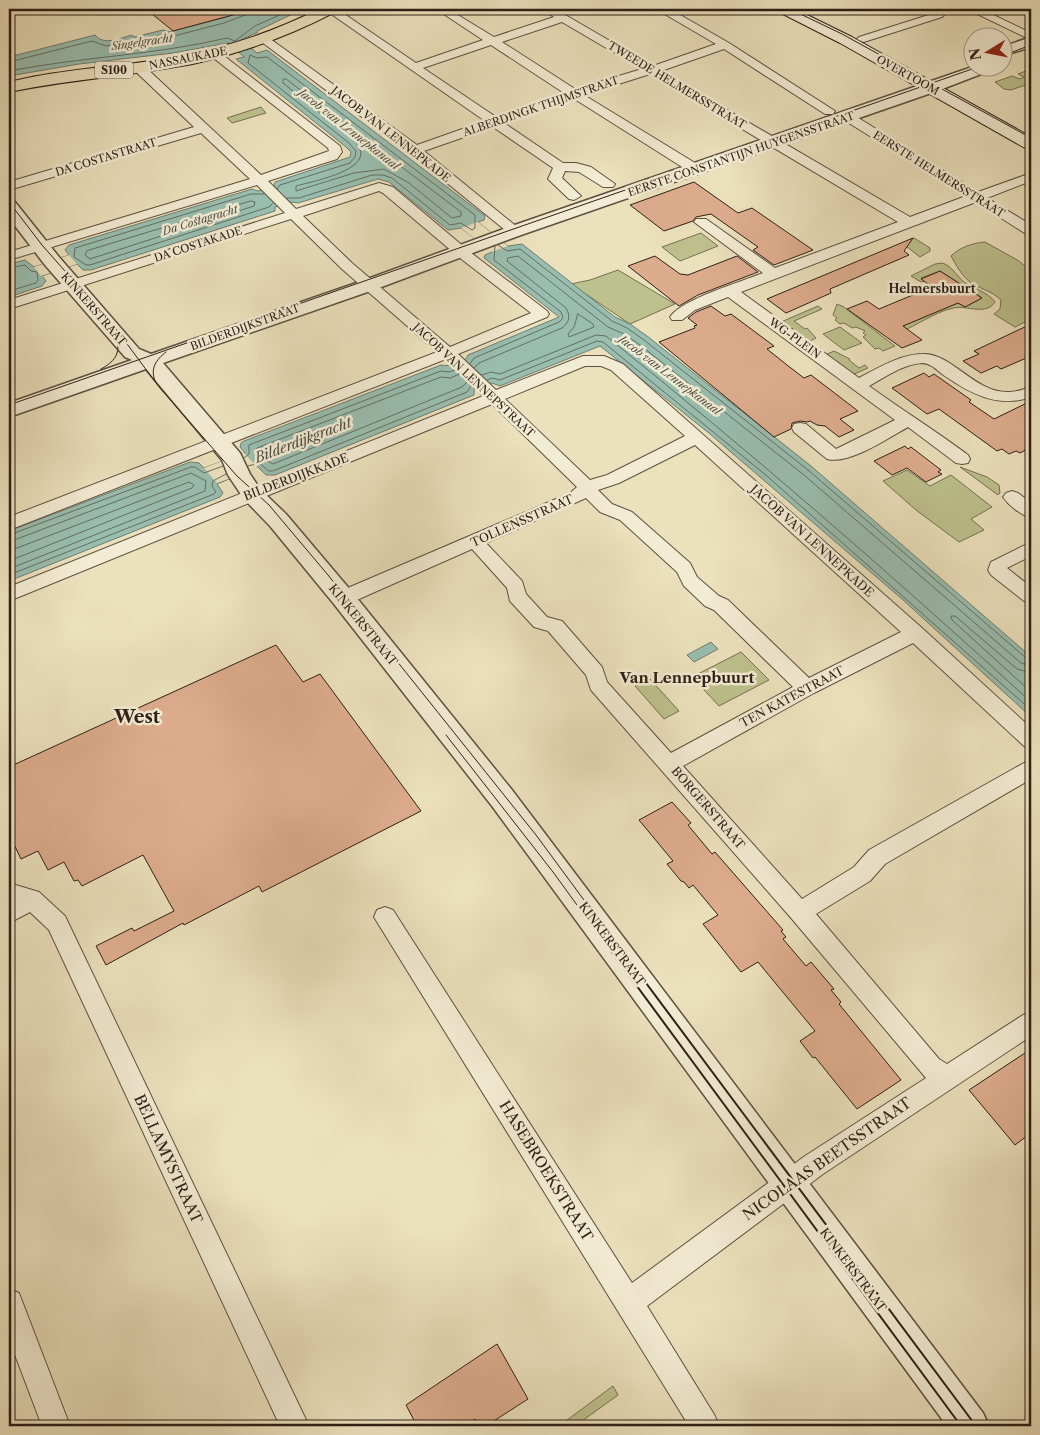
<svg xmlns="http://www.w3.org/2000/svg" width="1040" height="1435" font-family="'Libre Caslon Text',serif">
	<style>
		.green { fill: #bdc18d; stroke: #757052 }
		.water { fill: #99beb0; stroke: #6e7e72 }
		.pier { fill: #ece1bd }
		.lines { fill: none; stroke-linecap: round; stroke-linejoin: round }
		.shore { stroke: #636e63; stroke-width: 1 }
		.building { fill: #ddac8d; stroke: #2d1f16 }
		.minor-casing { stroke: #5d5040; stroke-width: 2 }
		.tertiary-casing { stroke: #5d5040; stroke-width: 3 }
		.secondary-casing { stroke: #2d1f16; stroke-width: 2 }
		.primary-casing { stroke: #2d1f16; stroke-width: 2 }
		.minor { fill: #f3ecd4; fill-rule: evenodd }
		.tertiary { fill: #f3ecd4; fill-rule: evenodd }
		.secondary { fill: #f3ecd4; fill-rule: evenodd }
		.primary { fill: #ece1bd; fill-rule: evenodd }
		.tram-far1 { stroke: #2d1f16; stroke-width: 1 }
		.tram { stroke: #2d1f16; stroke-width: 2 }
		.labels { text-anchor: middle; stroke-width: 5; stroke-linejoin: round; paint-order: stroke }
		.far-water-label { font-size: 11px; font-style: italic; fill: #4d4f44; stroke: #f3ecd4 }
		.far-street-label { font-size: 11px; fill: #2d1f16; stroke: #f3ecd4 }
		.shield { fill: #f3ecd4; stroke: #685c4f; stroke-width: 1 }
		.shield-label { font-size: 11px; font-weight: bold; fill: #2d1f16 }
		.far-quarter-label { font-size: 12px; font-weight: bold; fill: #2d1f16; stroke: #f3ecd4 }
		.street-label { font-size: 12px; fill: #2d1f16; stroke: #f3ecd4 }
		.water-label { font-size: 14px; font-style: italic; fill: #4d4f44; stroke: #f3ecd4 }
		.quarter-label { font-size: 15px; font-weight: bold; fill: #2d1f16; stroke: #f3ecd4 }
		.near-street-label { font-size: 15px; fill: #2d1f16; stroke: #f3ecd4 }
		.district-label { font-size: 18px; font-weight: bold; fill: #2d1f16; stroke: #f3ecd4 }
	</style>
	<rect width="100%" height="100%" fill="#ece1bd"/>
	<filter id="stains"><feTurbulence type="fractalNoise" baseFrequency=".004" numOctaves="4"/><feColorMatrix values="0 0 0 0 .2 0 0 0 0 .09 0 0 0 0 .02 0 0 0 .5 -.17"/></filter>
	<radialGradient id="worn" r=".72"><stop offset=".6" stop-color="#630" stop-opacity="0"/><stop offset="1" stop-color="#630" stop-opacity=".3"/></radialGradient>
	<g class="green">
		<polygon points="1031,69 1031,83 1011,90 1004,89 995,82 1012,76 1020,79 1024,77 1018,74"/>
		<polygon points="261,107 266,113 232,123 227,118"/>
		<polygon points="701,233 718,246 680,261 662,247"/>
		<polygon points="914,238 930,248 930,251 920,257 902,243"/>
		<path d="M985,242L1019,261L1031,271V319L1015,327L994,314L1000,309L1001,300C992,291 980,289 970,282C962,276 956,265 951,256C960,247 973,243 985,242Z"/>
		<path d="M942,263C951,265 957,276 964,282C974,289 988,292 995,302C986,316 967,305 954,308C938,311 922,322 907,329L903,326L958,303L965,307L982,298L940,271L921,278L924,281L921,282L911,276L935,264Z"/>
		<polygon points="618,270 675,304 630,324 571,284 590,280"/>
		<polygon points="837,304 844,307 895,346 883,351 879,348 875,349 863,337 866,335 863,333 865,331 856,327 852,328 844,323 840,324 835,320 837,318 833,315"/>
		<polygon points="818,306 822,309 794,321 805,329 807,328 816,338 808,342 781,322"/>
		<polygon points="840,327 862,343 844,350 823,334"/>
		<polygon points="834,351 850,359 849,360 859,368 865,365 868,368 852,375 825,355"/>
		<polygon points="960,467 987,477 999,485 1000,493 998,495"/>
		<polygon points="907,470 930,486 951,475 992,507 971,519 984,530 959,542 916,510 883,481"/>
		<polygon points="741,652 769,680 719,706 692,677"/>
		<polygon points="650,679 679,711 664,719 635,686"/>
		<polygon points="613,1386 618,1395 575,1426 559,1426"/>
	</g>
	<g class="water">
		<path d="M248,9H303L257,31L258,32L241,40L257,53L267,50L485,216L484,220L478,222L508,246L522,244L615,317L630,324L647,336L811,466L1029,655L1031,654V717L902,599L710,434L600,346L500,386L492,383L474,390V395L275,475H266L258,467L217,484L223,493L220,497L9,581V531L190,462L199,463L204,468L245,453L240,447L241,443L244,441L441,365C449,367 466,364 468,355L559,317L484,258L485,255L492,252L461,228L448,230L389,182L378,179L298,203L291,202L275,207V211L91,270H83L77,264L42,276L46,281L42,286L9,297V264L25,260L34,267L69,255L65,250L69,245L252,189L258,191L274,186L275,182L350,157L351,152L346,147L236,59L244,57L228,43L173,53L79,64L9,76V57L95,35C104,46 120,38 132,35L134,37L163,30L169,32L223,18Z"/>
		<polygon points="711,642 718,649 694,662 687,655"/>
	</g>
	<g class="pier">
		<polygon points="478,222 508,246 491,252 461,228"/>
		<polygon points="69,255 77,264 41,276 34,267"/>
		<polygon points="244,453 258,468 217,483 204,468"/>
	</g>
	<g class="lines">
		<g class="shore">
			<polyline points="9,62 92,41 106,46 130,41 136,42 161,35 170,37 224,23 245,15 248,9"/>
			<path d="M9,71C81,57 155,55 227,38L235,41L255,26L293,9"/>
			<path d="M286,79L461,212V216L452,218L409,183L384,169L354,173L296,191V186C310,182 369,171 360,149C359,146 355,142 353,139L283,83V80Z"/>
			<polyline points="277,189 280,185 350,163 355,157 356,151 349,143 248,63 250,55 257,58 267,57 475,215 475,228 472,230 461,223 450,225 392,178 383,175 372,175 299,198 287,198"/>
			<polyline points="264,194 251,194 75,248 74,257 86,265 90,265 269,207 273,203"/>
			<polygon points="251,201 255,202 254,206 90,259 85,255 87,251"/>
			<polyline points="498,245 507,251 520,249 612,321 627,328 644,340 808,470 1026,658 1031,659"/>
			<polyline points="9,268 25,265 31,271 37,272 38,280 36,283 9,291"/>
			<polygon points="578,314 593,324 594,327 569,337 568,334 574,327"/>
			<polyline points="470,364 474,358 559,322 563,318 561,312 494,260 495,246"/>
			<path d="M474,368L479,363L562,328C569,323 571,316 566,308L507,261L508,258L518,256L608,327L624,334L640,345L804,475L1021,663L1031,666"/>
			<polyline points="460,374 450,378 441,377 257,448 256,455 273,464 462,387 467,382"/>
			<path d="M482,375L491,372L500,374L596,335L606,336C752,453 893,576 1031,702"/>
			<polyline points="487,380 492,378 500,380 597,341 603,342 767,476 1031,710"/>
			<polygon points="293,442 296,444 295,447 274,455 271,454 272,450"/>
			<polyline points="244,458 249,454 249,445 441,371 449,372 455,370"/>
			<polyline points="248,466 259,463 269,471 273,471 467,392 471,386"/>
			<polyline points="9,535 191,467 195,467 204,473 223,466"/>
			<polyline points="9,542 191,473 206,481 205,491 9,569"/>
			<polyline points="9,549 17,548 189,482 194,485 192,488 9,561"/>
			<polyline points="9,575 214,494 216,492 212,486 213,481 226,474"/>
			<polyline points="1031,673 1017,669 955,616 951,616 952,620 1031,692"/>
		</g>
	</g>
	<g class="building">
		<polygon points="146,9 243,9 244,12 173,31"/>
		<polygon points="694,182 738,213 752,208 813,250 774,265 753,250 758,247 711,214 696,217 693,221 664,231 630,205"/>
		<polygon points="913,238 904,251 909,255 830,289 831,293 786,313 767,299"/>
		<polygon points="655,256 680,274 688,275 737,256 758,272 698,295 679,306 628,266"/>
		<polygon points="940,271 982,298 965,307 958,303 903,326 922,340 902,348 847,309 867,301 879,309 932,287 921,279"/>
		<polygon points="711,306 725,316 731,314 774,346 767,349 787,365 804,378 811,375 858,411 840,419 854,430 839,437 825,426 817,425 810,421 807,422 800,421 792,423 791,429 774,437 659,342 695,328 694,326 697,325 688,318 696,312"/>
		<polygon points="1031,324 1031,356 1001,369 997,366 981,373 963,361 979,354 974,351"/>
		<polygon points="924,373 929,377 934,374 971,400 969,402 994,419 1031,401 1031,447 1020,453 1016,451 1009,454 1002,449 997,451 939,409 927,414 892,388"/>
		<polygon points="905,446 908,449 911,447 941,470 938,472 942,474 926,482 907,468 892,475 874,461"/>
		<polygon points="276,645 303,682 320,674 421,811 262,892 259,886 184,925 183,923 106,965 96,946 132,928 134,931 174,911 143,855 82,886 78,880 74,881 64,862 48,870 38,851 21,859 9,834 9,767"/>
		<polygon points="672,802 691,823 688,825 712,854 715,852 783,930 781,931 786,937 783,939 806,966 811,962 834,989 831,990 841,1002 839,1004 901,1080 857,1109 815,1057 813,1058 800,1041 815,1031 758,962 741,972 703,924 718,915 693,885 689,888 684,882 681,881 667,864 673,861 639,820"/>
		<polygon points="1031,1049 1031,1133 1015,1145 969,1090"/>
		<polygon points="497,1344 528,1399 486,1426 479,1426 475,1419 465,1426 417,1426 406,1405"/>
	</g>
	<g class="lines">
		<defs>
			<g id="minor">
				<path d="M324,9H337L416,63L483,40L436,9H448L494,37L554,17L542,9H555L653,66L716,44L656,9H670L729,43L835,111L833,114H825L724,49L661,71L910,217L966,196L844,120L842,117L844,114H852L978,192L1031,173V181L987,198L1031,225V235L1026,234L976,202L741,292L859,378C878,368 901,354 923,354C952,353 974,393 1009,392C1017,392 1024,389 1031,387V397C998,409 969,393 942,374C936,369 930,363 922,363C904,364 885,377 869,386C902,410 936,431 968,455L970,459L968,463L962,464L956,463L908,427C888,438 849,465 827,459L794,432L792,428L794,424L800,423L806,424L836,449L895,420L728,297L695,310L682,320H672L670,317C682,299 741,282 763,273L694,222L696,219H706L775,268L898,222L650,74L584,95L700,166L702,169L700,172H690L573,98L504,123L563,163H576L591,167L615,184L613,187H603L579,172L565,171L562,178L581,196L574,200L569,199L548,179L553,168L493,127L424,151L522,231L515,235L510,234L410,153L259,40L265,37L269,38L417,145L485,121ZM562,22L642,69L575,89L502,42ZM491,45L564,93L496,117L423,68Z"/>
				<polygon points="967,9 981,9 1031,33 1031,40"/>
				<polygon points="938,12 942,13 944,15 942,17 867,41 863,42 857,39 859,37"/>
				<path d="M215,51L219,52L340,146L342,152L337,159L268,181L296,209L379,183L393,187L470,252L547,311L549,314L547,317L458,354L496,390L583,356H604L623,364L922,628L1031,728V748L1024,746L913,643L814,693L683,766L802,899L854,867L869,850L1024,763L1031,761V779L885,864L870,881L816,914L939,1059L947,1064L1023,1015L1031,1012V1036L823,1174L647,1306L715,1416L719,1426H689L374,917L377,910L385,907L393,910L632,1283L805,1156L926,1078L792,919L591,690L586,675L548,631L534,627L510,601L507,588L472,549L350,603L343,605L336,603L334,598L336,593L570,493L577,487L492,404L9,601V587L483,396L446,359L9,530V517L437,352L342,269L291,219L9,309V300L285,213L257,185L9,260V252L250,179L201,133L9,190V182L194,127L135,71L133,68L135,65H143L261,175L329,151L328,148L211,56L209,54L211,52ZM379,191L383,193L460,258L531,313L450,347L352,263L303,216ZM585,366H601L611,370L685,436L607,475L590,480L505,399ZM695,445L901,632L809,678L728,600L719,596L697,577L690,563L632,512L612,504L598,490L619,483ZM586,498L600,512L620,520L677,572L684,586L705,606L714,610L793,687L671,753L607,682L602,667L562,621L547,617L526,594L522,581L486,543Z"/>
				<path d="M1012,491L1018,493L1031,503V518C1021,515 1009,506 1003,497L1006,493Z"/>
				<polygon points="1031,542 1031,556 1007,568 1031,587 1031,603 1024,601 991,575 988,570 991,562"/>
				<polygon points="9,883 39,892 65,916 309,1426 280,1426 49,930 30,912 9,923"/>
				<polygon points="9,1289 19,1293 70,1426 42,1426 9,1339"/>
			</g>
			<g id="tertiary">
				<polygon points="1031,37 1031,47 1002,56 1002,47"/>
				<polygon points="972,67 992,68 989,71 937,91 521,235 376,289 163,363 240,453 250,474 260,489 286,514 352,592 512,790 983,1413 989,1426 947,1426 492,806 334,604 270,526 244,499 228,475 222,460 146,369 9,417 9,403 132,360 125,357 45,265 9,218 9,201 15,202 59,257 139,349 151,354 362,281 509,227"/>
			</g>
			<polygon id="secondary" points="776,9 795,9 852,37 1031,137 1031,149 1025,148 840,43 779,12"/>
			<path id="primary" d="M319,9H338L335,12C291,35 245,52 197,63C134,76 71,79 9,92V82L27,78C76,68 126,66 175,57C225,48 273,32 319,9Z"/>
		</defs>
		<use href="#minor" class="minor-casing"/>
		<use href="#tertiary" class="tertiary-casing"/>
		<use href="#secondary" class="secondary-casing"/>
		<use href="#primary" class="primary-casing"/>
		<use href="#minor" class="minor"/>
		<use href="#tertiary" class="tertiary"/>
		<use href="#secondary" class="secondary"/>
		<use href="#primary" class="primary"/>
		<g class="tram-far1">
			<polyline points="790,9 842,34 1031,138"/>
			<polyline points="1002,56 1031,45"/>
			<polyline points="9,202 42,245 116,329 159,387 237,476 269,505 328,575 536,835 612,938"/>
			<path d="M101,369C114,362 121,354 117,338"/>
			<path d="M155,381C150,368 156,360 166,352"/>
			<polyline points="9,405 975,68"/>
			<polyline points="446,735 553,872 601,938"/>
		</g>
		<g class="tram">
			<polyline points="600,936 961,1426"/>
			<polyline points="611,936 976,1426"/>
		</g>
	</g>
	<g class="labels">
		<g class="far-water-label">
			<text transform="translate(142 42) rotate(-8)" y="4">Singelgracht</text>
			<text transform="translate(349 129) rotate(38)" y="4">Jacob van Lennepkanaal</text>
			<text transform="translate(200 220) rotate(-17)" y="4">Da Costagracht</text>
			<text transform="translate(670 375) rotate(37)" y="4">Jacob van Lennepkanaal</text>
		</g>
		<g class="far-street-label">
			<text transform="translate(188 58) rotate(-11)" y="4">NASSAUKADE</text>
			<text transform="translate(908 75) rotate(29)" y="4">OVERTOOM</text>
			<text transform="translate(677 85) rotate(31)" y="4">TWEEDE HELMERSSTRAAT</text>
			<text transform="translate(541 106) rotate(-19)" y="4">ALBERDINGK THIJMSTRAAT</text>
			<text transform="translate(391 134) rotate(38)" y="4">JACOB VAN LENNEPKADE</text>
			<text transform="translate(741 154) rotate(-19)" y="4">EERSTE CONSTANTIJN HUYGENSSTRAAT</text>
			<text transform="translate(106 157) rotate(-17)" y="4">DA COSTASTRAAT</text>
			<text transform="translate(939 174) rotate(32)" y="4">EERSTE HELMERSSTRAAT</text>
			<text transform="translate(198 244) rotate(-18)" y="4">DA COSTAKADE</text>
			<text transform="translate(94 309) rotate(49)" y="4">KINKERSTRAAT</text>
			<text transform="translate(245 327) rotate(-20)" y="4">BILDERDIJKSTRAAT</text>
			<text transform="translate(795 338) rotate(36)" y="4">WG-PLEIN</text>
			<text transform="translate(474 380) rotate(43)" y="4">JACOB VAN LENNEPSTRAAT</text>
		</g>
		<rect class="shield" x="95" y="61.5" width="38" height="17" rx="4"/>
		<g class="shield-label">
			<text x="114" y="74">S100</text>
		</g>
		<g class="far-quarter-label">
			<text x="932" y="293">Helmersbuurt</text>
		</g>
		<g class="street-label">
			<text transform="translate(296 477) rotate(-21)" y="4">BILDERDIJKKADE</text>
			<text transform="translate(522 521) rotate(-24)" y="4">TOLLENSSTRAAT</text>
			<text transform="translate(812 541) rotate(42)" y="4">JACOB VAN LENNEPKADE</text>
			<text transform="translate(363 625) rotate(51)" y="4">KINKERSTRAAT</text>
			<text transform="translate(792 697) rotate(-28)" y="4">TEN KATESTRAAT</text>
			<text transform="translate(708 808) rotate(49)" y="4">BORGERSTRAAT</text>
			<text transform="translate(612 944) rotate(53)" y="4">KINKERSTRAAT</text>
			<text transform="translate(853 1270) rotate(53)" y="4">KINKERSTRAAT</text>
		</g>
		<g class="water-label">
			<text transform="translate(303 440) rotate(-21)" y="5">Bilderdijkgracht</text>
		</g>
		<g class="quarter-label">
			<text x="687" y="683">Van Lennepbuurt</text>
		</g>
		<g class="near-street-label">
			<text transform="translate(168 1159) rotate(65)" y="5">BELLAMYSTRAAT</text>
			<text transform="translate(827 1159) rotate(-35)" y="5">NICOLAAS BEETSSTRAAT</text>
			<text transform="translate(546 1171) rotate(58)" y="5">HASEBROEKSTRAAT</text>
		</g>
		<g class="district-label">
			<text x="137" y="723">West</text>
		</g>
	</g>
	<rect width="1040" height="1435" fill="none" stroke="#ece1bd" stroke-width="30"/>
	<rect x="10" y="10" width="1020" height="1415" fill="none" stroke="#2d1f16" stroke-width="2.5"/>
	<rect x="15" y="15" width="1010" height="1405" fill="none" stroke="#2d1f16"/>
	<g transform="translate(988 52) rotate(260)"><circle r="24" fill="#f3ecd4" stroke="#a49a88"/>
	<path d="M0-4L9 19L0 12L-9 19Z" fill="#8f2418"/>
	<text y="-8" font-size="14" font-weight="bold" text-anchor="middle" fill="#2d1f16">N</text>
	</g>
	<rect width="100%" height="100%" filter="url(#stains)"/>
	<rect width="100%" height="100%" fill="url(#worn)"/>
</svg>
